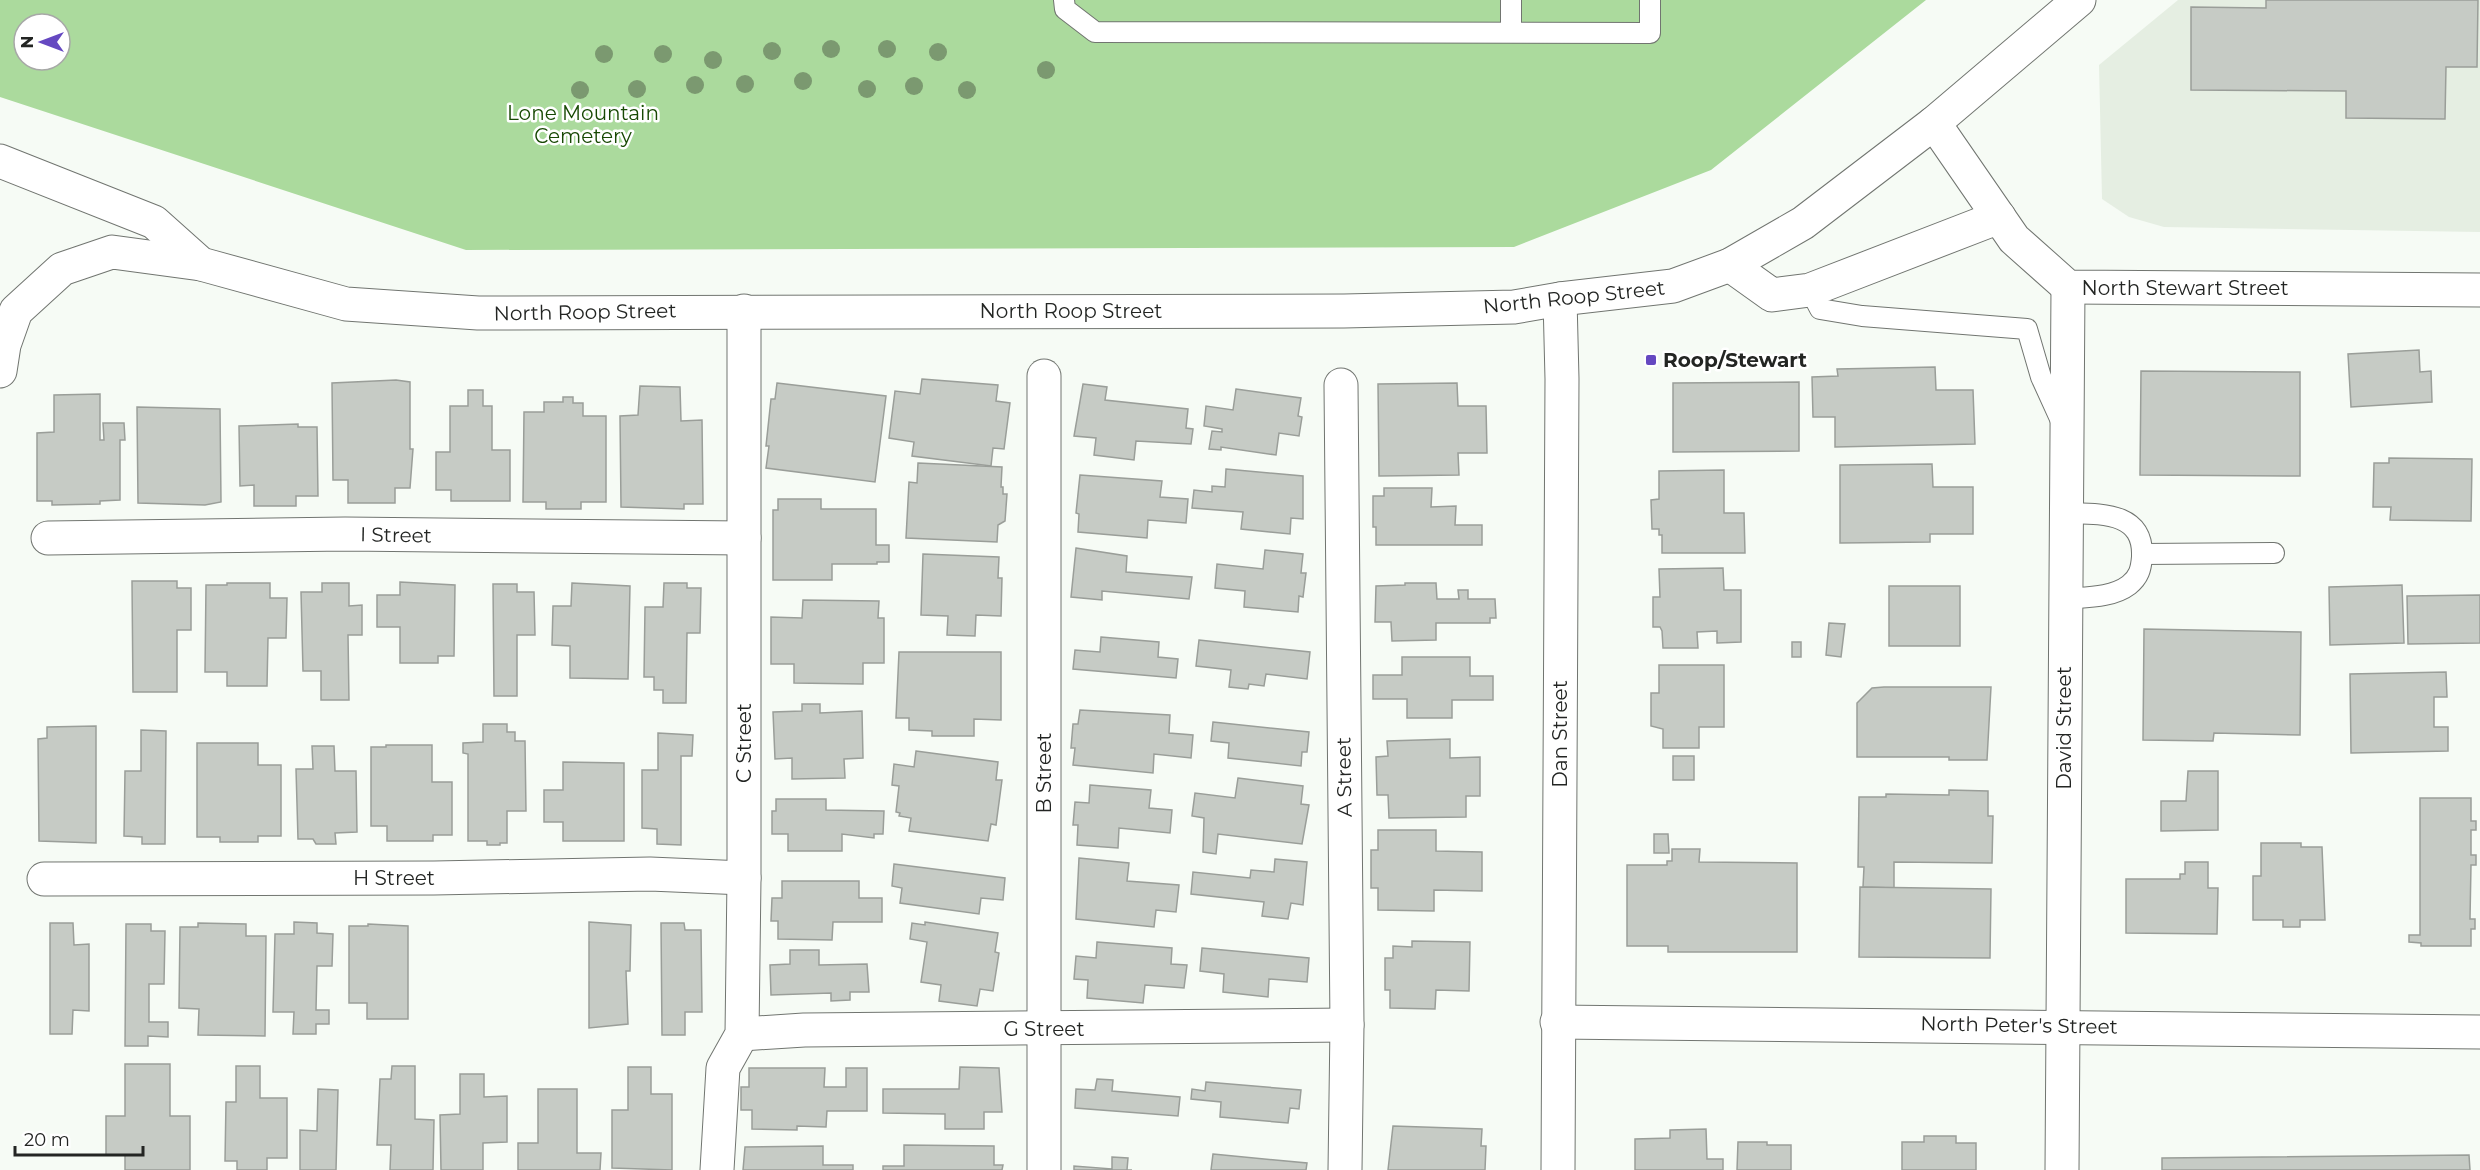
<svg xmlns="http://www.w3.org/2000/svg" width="2480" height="1170" font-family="Montserrat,sans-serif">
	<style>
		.built { fill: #e5eee2 }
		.green { fill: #abda9d; fill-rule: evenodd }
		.building { fill: #c6cbc5; stroke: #9a9e99; stroke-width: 1.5 }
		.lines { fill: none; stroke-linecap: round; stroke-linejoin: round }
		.service-casing { stroke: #717570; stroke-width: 22 }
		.minor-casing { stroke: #717570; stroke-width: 35 }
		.tertiary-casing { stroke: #717570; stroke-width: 35 }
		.secondary-casing { stroke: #717570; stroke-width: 35 }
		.service { stroke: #fff; stroke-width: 20 }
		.minor { stroke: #fff; stroke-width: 33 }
		.tertiary { stroke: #fff; stroke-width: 33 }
		.secondary { stroke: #fff; stroke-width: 33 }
		.tree { fill: #7b9970 }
		.poi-dot { fill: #6548c1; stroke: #fff; stroke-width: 2 }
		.labels { text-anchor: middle; stroke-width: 5; stroke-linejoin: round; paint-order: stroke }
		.park-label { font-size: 20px; fill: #174803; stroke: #fff }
		.street-label { font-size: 20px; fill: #232523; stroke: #fff }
		.poi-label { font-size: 20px; font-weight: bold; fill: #232523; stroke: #fff; text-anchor: start }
	</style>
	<rect width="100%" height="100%" fill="#f6fbf5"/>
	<polygon class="built" points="2178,0 2480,0 2480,232 2164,227 2129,217 2102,199 2099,65"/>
	<path class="green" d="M0,0H1926L1711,170L1514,247L466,250L0,97ZM24,24H60V60H24Z"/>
	<g class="building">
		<polygon points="2266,0 2478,0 2477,67 2446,67 2445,119 2346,118 2346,91 2191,90 2191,7 2266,8"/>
		<polygon points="2419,350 2420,372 2431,371 2432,402 2351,407 2348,354"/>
		<polygon points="1935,367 1936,390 1973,390 1975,444 1835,447 1835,417 1813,417 1812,377 1838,376 1837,369"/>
		<polygon points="2141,371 2300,372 2300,476 2140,475"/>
		<polygon points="922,379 998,385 996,401 1010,403 1004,449 993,448 991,466 912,456 914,442 889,438 895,391 920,394"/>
		<polygon points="396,380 410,382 410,449 413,449 410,488 395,488 395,503 348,503 348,480 333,480 332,383"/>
		<polygon points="1799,382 1799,451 1673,452 1673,383"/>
		<polygon points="777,383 886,396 875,482 766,468 769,446 766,446 771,399 775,399"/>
		<polygon points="1457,383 1458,406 1486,406 1487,453 1458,453 1459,475 1379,476 1378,384"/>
		<polygon points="1083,384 1107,387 1105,400 1188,409 1186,428 1193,429 1191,444 1136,441 1134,460 1094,455 1096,438 1074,436"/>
		<polygon points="640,386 680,387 681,421 702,420 703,504 684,504 684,509 621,507 620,416 638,415"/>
		<polygon points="1236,389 1301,398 1298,416 1302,417 1299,436 1279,433 1276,455 1221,447 1221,450 1209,449 1212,431 1222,432 1222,429 1204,426 1206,406 1233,410"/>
		<polygon points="468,390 483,390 483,406 492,406 492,450 510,450 510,501 451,501 451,490 436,490 436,452 450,452 450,406 468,406"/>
		<polygon points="100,394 100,440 104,440 103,423 124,423 125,440 120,440 120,500 100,501 100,504 52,505 52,501 37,501 37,433 54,432 54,395"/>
		<polygon points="563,397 573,397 573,403 583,403 583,416 606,416 606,502 581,502 581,509 546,509 546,502 523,502 524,412 544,412 544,402 563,402"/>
		<polygon points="137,407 220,409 221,502 205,505 138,503"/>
		<polygon points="298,424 298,427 317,427 318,496 296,496 296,506 254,506 254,485 240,486 239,426"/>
		<polygon points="2389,458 2472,459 2471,521 2390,520 2391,507 2373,507 2374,463 2389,463"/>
		<polygon points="918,463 1002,467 1001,487 1003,487 1003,494 1007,494 1005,521 998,525 997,542 906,538 909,482 917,483"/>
		<polygon points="1932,464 1933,487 1973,487 1973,534 1930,534 1930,542 1840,543 1840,465"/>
		<polygon points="1226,469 1303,476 1303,519 1291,518 1290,534 1241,529 1243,512 1192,508 1194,490 1212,492 1212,486 1225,487"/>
		<polygon points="1724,470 1724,513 1744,513 1745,553 1662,553 1662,535 1659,535 1659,529 1652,529 1651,500 1659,499 1659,471"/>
		<polygon points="1080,475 1162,481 1160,497 1188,499 1186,523 1148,520 1147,538 1078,532 1079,514 1076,513"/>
		<polygon points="1384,488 1432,488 1431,507 1456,506 1455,525 1482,525 1482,545 1376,545 1376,527 1373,527 1373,496 1384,496"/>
		<polygon points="778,499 821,499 821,509 876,509 876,545 889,545 889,562 877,562 877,564 832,564 832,580 773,580 773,510 778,510"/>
		<polygon points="1076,548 1127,556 1126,572 1192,577 1189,599 1102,591 1102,600 1071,597"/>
		<polygon points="1265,550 1303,554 1301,573 1306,573 1303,597 1299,596 1298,612 1244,607 1245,591 1215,588 1217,564 1263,569"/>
		<polygon points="923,554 999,557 998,578 1002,578 1001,616 976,615 975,636 947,635 948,616 921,615"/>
		<polygon points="1723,568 1724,590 1741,590 1741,642 1717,643 1717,631 1697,632 1698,648 1663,648 1662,631 1660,627 1653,627 1653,597 1660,597 1659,569"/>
		<polygon points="132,581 177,581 177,588 191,588 191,630 177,630 177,692 133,692"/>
		<polygon points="400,582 455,585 454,656 438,656 438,663 400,663 400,627 377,627 377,595 400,595"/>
		<polygon points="227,583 270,583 270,598 287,598 286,638 268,638 267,686 227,686 227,672 205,672 206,585 227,585"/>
		<polygon points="322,583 349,583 349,606 362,605 362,635 348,635 349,700 321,700 321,671 303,671 301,592 322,592"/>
		<polygon points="572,583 630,586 628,679 570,678 570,646 552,645 553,606 571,606"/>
		<polygon points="664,583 687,583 687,588 701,588 700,633 687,633 686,703 663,703 663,690 654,690 654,677 644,677 645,607 663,607"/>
		<polygon points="1405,583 1436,583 1437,599 1459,599 1458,590 1468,590 1468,599 1495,599 1496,618 1490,618 1490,623 1436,623 1436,640 1392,641 1391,622 1375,622 1376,586 1405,585"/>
		<polygon points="493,584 517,584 517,592 534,592 535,635 517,635 517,696 494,696"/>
		<polygon points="2402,585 2404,643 2330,645 2329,587"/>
		<rect x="1889" y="586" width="71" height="60"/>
		<polygon points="2480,595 2480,643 2408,644 2407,596"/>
		<polygon points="803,600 879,601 878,618 884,618 884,663 863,663 863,684 794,683 794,664 771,664 771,617 802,618"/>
		<polygon points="1829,623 1845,624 1841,657 1826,655"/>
		<polygon points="2144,629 2301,632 2300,735 2214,733 2213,741 2143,740"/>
		<polygon points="1101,637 1159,642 1158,657 1178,659 1176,678 1073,669 1075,650 1100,652"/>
		<polygon points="1199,640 1310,652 1307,679 1266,674 1264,686 1249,684 1248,689 1229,687 1231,670 1196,666"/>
		<rect x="1792" y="642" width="9" height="15"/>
		<polygon points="899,652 1001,652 1001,720 974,719 974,736 932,736 932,731 909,730 909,718 896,718"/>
		<polygon points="1402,657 1470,657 1470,676 1493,676 1493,700 1452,700 1452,718 1407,718 1407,699 1373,699 1373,675 1402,675"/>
		<polygon points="1659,665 1724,665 1724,727 1699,727 1699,748 1663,748 1663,729 1651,726 1651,693 1659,693"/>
		<polygon points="2446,672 2447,697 2434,697 2434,727 2448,727 2448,751 2351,753 2350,674"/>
		<polygon points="1884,687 1991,687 1987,760 1949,760 1949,757 1857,757 1857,703 1872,688"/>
		<polygon points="802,704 820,704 820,713 862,711 863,758 844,759 845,778 792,779 792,758 775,759 773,712 802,711"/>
		<polygon points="1080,710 1170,715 1169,733 1193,735 1191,758 1154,754 1153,773 1073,765 1075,748 1071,748 1073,724 1078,724"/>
		<polygon points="1213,722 1309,732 1307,752 1302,752 1301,766 1228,758 1229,743 1211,741"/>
		<polygon points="483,724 507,724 507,732 515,732 515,741 525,741 526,811 507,811 507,843 500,843 500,845 487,845 487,841 468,841 468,754 463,753 463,743 483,742"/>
		<polygon points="96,726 96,843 39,841 38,739 47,738 47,727"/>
		<polygon points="141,730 166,731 165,844 142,844 142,837 124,836 125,771 141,771"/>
		<polygon points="658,733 693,735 692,756 681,756 681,845 657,844 657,829 642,828 642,770 658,770"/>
		<polygon points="1450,739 1450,758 1480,757 1480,796 1466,796 1466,817 1389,818 1388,795 1377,795 1376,757 1388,756 1387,741"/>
		<polygon points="197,743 258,743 258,765 281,765 281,836 258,836 258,842 220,842 220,837 197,837"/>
		<polygon points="386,745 432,745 432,782 452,782 452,835 433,835 433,841 387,841 387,826 371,826 371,747 386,747"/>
		<polygon points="312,746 334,746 335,771 356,771 357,832 335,833 336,844 316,844 313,839 298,839 296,769 313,769"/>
		<polygon points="916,751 998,762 996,780 1002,780 996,825 991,824 988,841 909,831 911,818 899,816 900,813 896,812 899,786 892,785 894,764 914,767"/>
		<rect x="1673" y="756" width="21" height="24"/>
		<polygon points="563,762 624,763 624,841 563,841 563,822 544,822 544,790 563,790"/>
		<polygon points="2188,771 2218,771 2218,830 2161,831 2161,801 2186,801"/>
		<polygon points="1238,778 1303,786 1301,804 1309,805 1302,844 1218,834 1216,854 1203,852 1204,818 1192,816 1195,793 1235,798"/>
		<polygon points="1090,785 1151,790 1149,808 1172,810 1170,833 1119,828 1118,848 1077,845 1078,825 1073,825 1075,802 1089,803"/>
		<polygon points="1949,790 1988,791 1988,816 1993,816 1992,863 1894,862 1894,888 1863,887 1864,867 1858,867 1859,797 1886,797 1886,794 1949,795"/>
		<polygon points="2420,798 2471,798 2471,821 2476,821 2476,830 2471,830 2471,855 2476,855 2476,865 2471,865 2470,919 2475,919 2475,929 2471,929 2471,946 2421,946 2421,943 2409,942 2409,935 2420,935"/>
		<polygon points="776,799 826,799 826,810 884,811 883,834 874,834 874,838 842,834 842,851 788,851 788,834 772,834 772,811 776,811"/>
		<polygon points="1378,830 1436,830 1436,851 1482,852 1482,891 1434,890 1434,911 1378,910 1378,888 1371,888 1371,850 1378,850"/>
		<polygon points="1654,834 1668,834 1669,853 1654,853"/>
		<polygon points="2261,843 2301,843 2301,847 2322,847 2325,920 2300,920 2300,927 2283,927 2283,920 2253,920 2253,876 2261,876"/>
		<polygon points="1672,849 1700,849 1699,862 1797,863 1797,952 1668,952 1668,946 1627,946 1627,865 1667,865 1667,861 1672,861"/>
		<polygon points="1079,858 1129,863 1127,881 1179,885 1176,912 1156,910 1154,927 1076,919"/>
		<polygon points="1275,859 1307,862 1303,905 1291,903 1288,919 1262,916 1264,902 1191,894 1193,872 1250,878 1251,870 1274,872"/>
		<polygon points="2185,862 2208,862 2208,888 2218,888 2217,934 2126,933 2126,879 2180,879 2180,874 2185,874"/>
		<polygon points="894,864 1005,878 1003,900 981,898 979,914 900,903 902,888 892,886"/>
		<polygon points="782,881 859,881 859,898 882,898 882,922 833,922 832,940 778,939 778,921 771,921 772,898 782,898"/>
		<polygon points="1860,887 1991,889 1990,958 1859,957"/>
		<polygon points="294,922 317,923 317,933 333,934 332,966 317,966 316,1010 329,1010 329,1024 316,1024 316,1034 293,1034 294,1012 273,1012 275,934 294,934"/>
		<polygon points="589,922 631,925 630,971 626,971 628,1024 589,1028"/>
		<polygon points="925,922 998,933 995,952 999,953 993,991 980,989 977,1006 939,1001 941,985 921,982 927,942 910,939 912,923 925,925"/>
		<polygon points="50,923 73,923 74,945 89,944 89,1011 73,1010 72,1034 50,1034"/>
		<polygon points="198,923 246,924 246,936 266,936 265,1036 198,1035 199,1009 179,1008 180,927 198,927"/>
		<polygon points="661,923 684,923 685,930 701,930 702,1012 685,1012 685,1035 662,1035"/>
		<polygon points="126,924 151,924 151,931 165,931 164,984 149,984 149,1022 168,1022 168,1037 148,1036 148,1046 125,1046"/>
		<polygon points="368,924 408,926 408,1019 367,1019 367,1003 349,1003 349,926 368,926"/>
		<polygon points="1412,941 1470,942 1469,991 1436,990 1435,1009 1390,1008 1390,990 1385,990 1385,958 1393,958 1393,946 1412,947"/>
		<polygon points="1097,942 1172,948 1171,964 1187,965 1184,988 1145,985 1143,1003 1087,998 1088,980 1074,979 1076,956 1096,958"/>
		<polygon points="1202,948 1309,958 1307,982 1269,979 1268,997 1223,992 1224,974 1200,971"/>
		<polygon points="790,950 819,950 819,965 867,964 869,992 850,992 850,1000 831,1001 831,993 771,995 770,965 790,964"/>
		<polygon points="125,1064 170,1064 170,1116 190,1116 190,1170 125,1170 125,1155 106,1155 106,1116 125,1116"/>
		<polygon points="236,1066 260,1066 260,1098 287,1098 287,1158 267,1158 267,1170 237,1170 237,1161 225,1161 226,1102 236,1102"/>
		<polygon points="392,1066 415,1066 415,1119 434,1120 433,1170 390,1170 391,1145 377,1145 380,1079 391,1079"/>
		<polygon points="628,1067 651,1067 651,1094 672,1094 672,1170 612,1168 612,1110 628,1110"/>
		<polygon points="960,1067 999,1068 1002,1112 984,1112 984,1129 945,1129 945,1114 883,1113 883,1089 959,1089"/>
		<polygon points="749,1068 825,1068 824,1087 846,1087 846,1068 867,1068 867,1111 827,1111 826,1127 797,1126 797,1130 752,1129 752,1110 741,1110 741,1087 749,1087"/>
		<polygon points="460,1074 484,1074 484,1097 507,1096 507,1142 483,1143 483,1170 441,1170 440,1115 460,1114"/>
		<polygon points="1097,1079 1113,1080 1112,1091 1180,1097 1178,1116 1075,1108 1076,1089 1095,1090"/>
		<polygon points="1206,1082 1301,1090 1299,1109 1290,1108 1288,1123 1220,1117 1221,1102 1191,1099 1192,1089 1205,1091"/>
		<polygon points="318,1089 338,1090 336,1170 300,1170 300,1130 317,1131"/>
		<polygon points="538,1089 577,1089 577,1153 601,1153 600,1170 518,1170 518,1143 538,1143"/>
		<polygon points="1393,1126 1482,1129 1481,1146 1486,1146 1485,1170 1388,1170"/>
		<polygon points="1706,1129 1707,1159 1723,1159 1723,1170 1635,1170 1635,1139 1670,1138 1670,1130"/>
		<polygon points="1924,1136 1956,1136 1956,1143 1976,1143 1976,1170 1902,1170 1902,1142 1924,1142"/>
		<polygon points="1738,1142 1767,1142 1767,1145 1791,1145 1791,1170 1737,1170"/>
		<polygon points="904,1145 994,1146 994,1165 1003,1165 1002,1170 883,1170 883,1166 904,1166"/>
		<polygon points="823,1146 823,1165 853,1165 853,1170 743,1170 745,1147"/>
		<polygon points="1213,1154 1307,1163 1306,1170 1211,1170"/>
		<polygon points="2469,1155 2470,1170 2162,1170 2162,1158"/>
		<polygon points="1112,1157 1128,1158 1127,1170 1132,1170 1074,1170 1074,1166 1112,1169"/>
	</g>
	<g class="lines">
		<defs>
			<g id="service">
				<polyline points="1064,0 1065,9 1095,32 1650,33 1650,0"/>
				<polyline points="1511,0 1511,32"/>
				<polyline points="1810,290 1820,309 1862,316 2027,329 2041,377 2062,423"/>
				<polyline points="2142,554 2274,553"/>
				<path d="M2065,599C2085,597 2112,598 2129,585C2139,577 2141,569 2142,557C2144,511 2100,514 2066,513"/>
			</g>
			<g id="minor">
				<polyline points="1341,385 1347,1025 1345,1170"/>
				<polyline points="48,538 345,534 744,538"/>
				<polyline points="44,879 434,878 650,874 744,878"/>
				<polyline points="1557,1022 2480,1032"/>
				<polyline points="742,1034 804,1030 1347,1025"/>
				<polyline points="717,1170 723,1068 742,1034 744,878 744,311"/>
				<polyline points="1044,1170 1044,376"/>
				<polyline points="1558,1170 1562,379 1560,299"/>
				<polyline points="2062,1170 2068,287"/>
			</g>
			<polyline id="tertiary" points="1934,123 2014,239 2068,287 2480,290"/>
			<g id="secondary">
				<polyline points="0,161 154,222 201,264 346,304 478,313 1344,311 1514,307 1560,299 1673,286 1730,265 1803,223 1934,123 2079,0"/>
				<polyline points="1730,265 1772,295 1810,290 1999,217"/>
				<polyline points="0,371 4,345 16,311 62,269 112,252 201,264"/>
			</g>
		</defs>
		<use href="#service" class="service-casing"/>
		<use href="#minor" class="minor-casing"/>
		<use href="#tertiary" class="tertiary-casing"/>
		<use href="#secondary" class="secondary-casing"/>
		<use href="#service" class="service"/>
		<use href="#minor" class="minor"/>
		<use href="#tertiary" class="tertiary"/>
		<use href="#secondary" class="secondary"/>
	</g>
	<g class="tree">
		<circle cx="831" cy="49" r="9"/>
		<circle cx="887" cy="49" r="9"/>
		<circle cx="772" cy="51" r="9"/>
		<circle cx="938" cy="52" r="9"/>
		<circle cx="604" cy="54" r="9"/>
		<circle cx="663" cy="54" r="9"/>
		<circle cx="713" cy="60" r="9"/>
		<circle cx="1046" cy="70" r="9"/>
		<circle cx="803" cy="81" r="9"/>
		<circle cx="745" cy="84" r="9"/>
		<circle cx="695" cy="85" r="9"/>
		<circle cx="914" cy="86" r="9"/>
		<circle cx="637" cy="89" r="9"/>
		<circle cx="867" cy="89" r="9"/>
		<circle cx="580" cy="90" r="9"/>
		<circle cx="967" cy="90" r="9"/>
	</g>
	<rect class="poi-dot" x="1645" y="354" width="12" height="12" rx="3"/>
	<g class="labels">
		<g class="park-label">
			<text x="583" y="120">Lone Mountain<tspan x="583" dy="23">Cemetery</tspan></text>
		</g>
		<g class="street-label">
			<text x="2185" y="295">North Stewart Street</text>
			<text transform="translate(1574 297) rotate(-6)" y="7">North Roop Street</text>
			<text x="1071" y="318">North Roop Street</text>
			<text transform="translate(585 312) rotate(-1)" y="7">North Roop Street</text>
			<text transform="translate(396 535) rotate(1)" y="7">I Street</text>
			<text transform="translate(2064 728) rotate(-90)" y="7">David Street</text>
			<text transform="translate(1560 734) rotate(-90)" y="7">Dan Street</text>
			<text transform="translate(744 743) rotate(-90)" y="7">C Street</text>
			<text transform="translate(1044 773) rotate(-90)" y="7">B Street</text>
			<text transform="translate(1344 777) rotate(-91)" y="7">A Street</text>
			<text x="394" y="885">H Street</text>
			<text transform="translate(2019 1025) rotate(1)" y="7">North Peter's Street</text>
			<text x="1044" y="1036">G Street</text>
		</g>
		<g class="poi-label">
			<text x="1663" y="367">Roop/Stewart</text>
		</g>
	</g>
	<g transform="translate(42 42) rotate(270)"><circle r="28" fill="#ffffff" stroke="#a7a8a7" stroke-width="1.5"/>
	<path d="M0-4.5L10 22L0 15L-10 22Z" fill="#6548c1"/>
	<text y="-9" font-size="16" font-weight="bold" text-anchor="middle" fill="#232523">N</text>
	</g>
	<path d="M15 1146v9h128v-9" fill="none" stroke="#232523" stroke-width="3"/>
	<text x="24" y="1146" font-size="18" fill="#232523" stroke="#ffffff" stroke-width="4.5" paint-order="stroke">20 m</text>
</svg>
